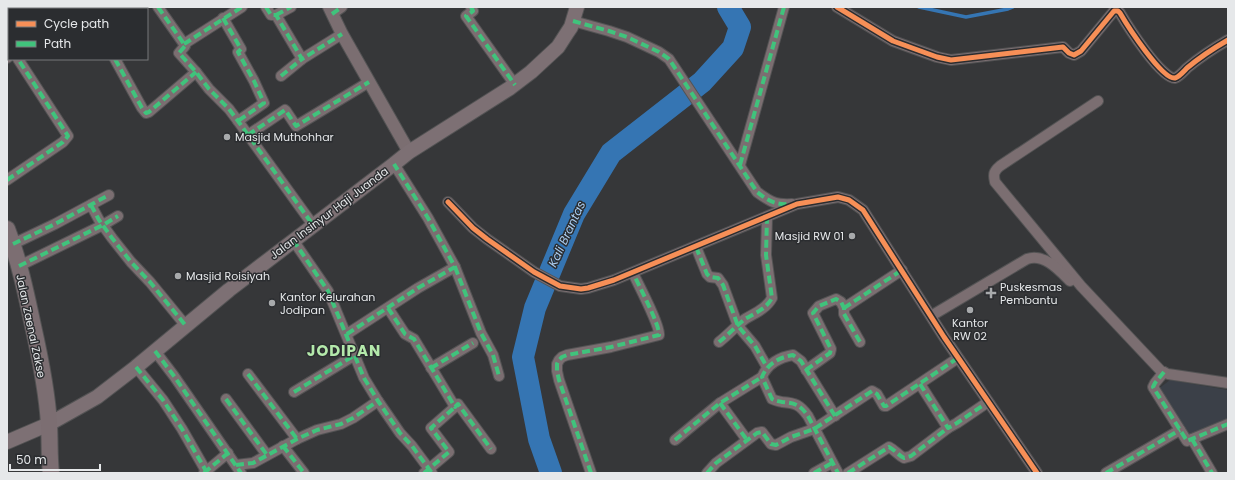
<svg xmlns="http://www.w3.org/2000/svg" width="1235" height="480" font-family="Poppins,sans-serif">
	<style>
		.built { fill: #3b4048 }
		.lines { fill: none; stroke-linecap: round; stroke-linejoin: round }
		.stream { stroke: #3575b3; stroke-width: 3.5 }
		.river { stroke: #3575b3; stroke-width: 22 }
		.minor-casing { stroke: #535354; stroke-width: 12 }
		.tertiary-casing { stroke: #535354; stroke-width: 14 }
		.secondary-casing { stroke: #535354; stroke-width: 16 }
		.primary-casing { stroke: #535354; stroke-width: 18 }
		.minor { stroke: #7b6e71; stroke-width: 10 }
		.tertiary { stroke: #7b6e71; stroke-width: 12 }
		.secondary { stroke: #7d7074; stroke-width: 14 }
		.primary { stroke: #7c6e72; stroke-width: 16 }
		.quiet { stroke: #40c37c; stroke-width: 4; stroke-dasharray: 8 4; stroke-linecap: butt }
		.cycleway-casing { stroke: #2b2d30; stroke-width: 8 }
		.cycleway { stroke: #f78f57; stroke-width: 5 }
		.poi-dot { fill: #a8aaac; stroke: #2b2d30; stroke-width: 1.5 }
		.labels { text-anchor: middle; stroke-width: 3; stroke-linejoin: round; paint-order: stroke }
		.poi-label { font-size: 11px; fill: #e6e8ea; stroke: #2b2d30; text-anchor: start }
		.street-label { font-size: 11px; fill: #e6e8ea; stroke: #2b2d30 }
		.water-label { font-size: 12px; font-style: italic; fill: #abcdf0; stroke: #2b2d30 }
		.district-label { font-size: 15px; font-weight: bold; letter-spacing: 1px; fill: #b4e9ab; stroke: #2b2d30 }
	</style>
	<rect width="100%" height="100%" fill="#363739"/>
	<polygon class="built" points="1170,380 1228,390 1228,423 1188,438 1157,390"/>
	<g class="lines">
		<g class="stream">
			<polyline points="919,7 966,17 1008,9 1013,7"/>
			<polyline points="729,9 730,7"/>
		</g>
		<polyline class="river" points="551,473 539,439 523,357 535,308 574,214 611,153 702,82 733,48 740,27 728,7"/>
		<defs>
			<g id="minor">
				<polyline points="28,7 30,9"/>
				<polyline points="158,7 184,44 185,46 179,53 196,72 209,89 229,109 238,121 313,225"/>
				<polyline points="266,7 271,15 276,15 302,59 342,34"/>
				<polyline points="471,7 473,11 466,16 515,85"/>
				<path d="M837,7L893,41L937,57L951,60L1063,47L1069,53L1074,55L1081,51L1114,11H1118L1120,13C1127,25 1162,80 1175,78C1179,77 1184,71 1187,68C1199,58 1214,48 1228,40"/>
				<polyline points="84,9 87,7"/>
				<polyline points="332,14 342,7"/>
				<polyline points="276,15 291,7"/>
				<polyline points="223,18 241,49 238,52 254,81 264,103 238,121"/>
				<path d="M573,21L609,31L627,37L659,52L669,59L757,192C771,202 775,205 792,204"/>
				<polyline points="184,44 242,7"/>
				<polyline points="7,58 9,56"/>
				<polyline points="115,59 142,108 146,113 149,112 196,72"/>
				<polyline points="281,76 302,59"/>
				<path d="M1098,101L1000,166C994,171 993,174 995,182L1081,286L1161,371L1168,374L1228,383"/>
				<polyline points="248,135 285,110 286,111 296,126 369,82"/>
				<polyline points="740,165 784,7"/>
				<polyline points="7,180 63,142 68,136 18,59"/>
				<polyline points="448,202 473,228 487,239 534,272 560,286 581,289 588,288 614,280 797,204 838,197 849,200 863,210 944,337 1037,473"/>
				<polyline points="91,205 99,220 112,238 131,262 150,282 186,326"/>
				<polyline points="293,240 328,291 364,378 378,401 400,433 412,446 432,473"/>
				<polyline points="13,244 55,224 109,195"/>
				<polyline points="696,247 707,274 710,277 718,278 723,285 738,326 755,346 767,367"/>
				<polyline points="19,266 103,225 118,216"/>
				<polyline points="455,267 481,333 493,355 499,376"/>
				<polyline points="388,308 405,334 414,339 455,407 458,404 491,449"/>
				<polyline points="844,308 902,270"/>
				<path d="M931,316L1027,259C1044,253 1059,270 1070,281"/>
				<polyline points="347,334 418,288 455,267 428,218 394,164"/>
				<path d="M719,342C728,335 736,326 745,319C755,313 766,309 772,298L766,255L767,217"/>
				<polyline points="155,351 174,376 241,473"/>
				<polyline points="136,367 163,400 182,429 206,471"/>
				<polyline points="431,368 473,343"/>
				<polyline points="806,370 830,353 831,349 813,313 819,306 836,299 841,302 844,308 844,314 860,342"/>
				<polyline points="1164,372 1155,383 1153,387 1187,441 1228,424"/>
				<polyline points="248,374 297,439"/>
				<polyline points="920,384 948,428 957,423 988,402"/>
				<polyline points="294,392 355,355"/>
				<polyline points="226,399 267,455"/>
				<polyline points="720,403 747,440"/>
				<path d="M835,416L801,361L793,355C780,357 767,364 762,377L772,399C776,401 778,401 782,402C796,403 800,405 808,416L838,473"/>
				<polyline points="1192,439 1212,473"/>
				<polyline points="675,440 720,403 762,377"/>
				<polyline points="283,446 304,473"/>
				<polyline points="236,465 253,463 297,439 317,430 341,424 353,418 378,401"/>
				<polyline points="204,473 228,453"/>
				<polyline points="424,473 449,452 431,428 455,407"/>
				<path d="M591,473L559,380L557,371V364L559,360L562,357L567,355L611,347L659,335C660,325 638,284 633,273"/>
				<polyline points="707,473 716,463 757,433 762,432 771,444 776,445 791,437 814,429 872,391 877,394 884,406 886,406 958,358"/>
				<polyline points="814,473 832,463"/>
				<path d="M848,473L889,447C895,450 898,455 904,458L911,456L948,428"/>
				<polyline points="1106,473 1180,430"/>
			</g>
			<polyline id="tertiary" points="329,7 342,34 409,152"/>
			<polyline id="secondary" points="7,442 49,424 97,397 136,367 229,290 394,164 409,152 510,88 531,72 558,47 567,33 571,27 577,7"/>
			<path id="primary" d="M7,229C19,260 26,293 33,326C40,357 47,392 49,424C50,441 49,457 51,473"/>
		</defs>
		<use href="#minor" class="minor-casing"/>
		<use href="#tertiary" class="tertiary-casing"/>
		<use href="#secondary" class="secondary-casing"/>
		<use href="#primary" class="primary-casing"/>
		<use href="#minor" class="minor"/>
		<use href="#tertiary" class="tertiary"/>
		<use href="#secondary" class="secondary"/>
		<use href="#primary" class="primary"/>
		<g class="quiet">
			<polyline points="28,7 30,9"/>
			<polyline points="158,7 184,44 185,46 179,53 196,72 209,89 229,109 238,121 313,225"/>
			<polyline points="266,7 271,15 276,15 302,59 342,34"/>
			<polyline points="471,7 473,11 466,16 515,85"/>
			<polyline points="84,9 87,7"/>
			<polyline points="332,14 342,7"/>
			<polyline points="276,15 291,7"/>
			<polyline points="223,18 241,49 238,52 254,81 264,103 238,121"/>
			<path d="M573,21L609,31L627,37L659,52L669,59L757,192C767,200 775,205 788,204"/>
			<polyline points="184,44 242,7"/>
			<polyline points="7,58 9,56"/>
			<polyline points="115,59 142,108 146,113 149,112 196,72"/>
			<polyline points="281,76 302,59"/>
			<polyline points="248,135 285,110 286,111 296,126 369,82"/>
			<polyline points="740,165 784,7"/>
			<polyline points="7,180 63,142 68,136 18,59"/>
			<polyline points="91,205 99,220 112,238 131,262 150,282 186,326"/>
			<polyline points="293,240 328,291 364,378 378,401 400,433 412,446 432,473"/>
			<polyline points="13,244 55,224 109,195"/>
			<polyline points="696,247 707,274 710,277 718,278 723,285 738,326 755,346 767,367"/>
			<polyline points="19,266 103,225 118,216"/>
			<polyline points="455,267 481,333 493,355 499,376"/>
			<polyline points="388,308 405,334 414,339 455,407 458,404 491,449"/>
			<polyline points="844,308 902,270"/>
			<polyline points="347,334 418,288 455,267 428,218 394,164"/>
			<path d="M719,342C728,335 736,326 745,319C755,313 766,309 772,298L766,255L767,217"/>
			<polyline points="155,351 174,376 241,473"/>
			<polyline points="136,367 163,400 182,429 206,471"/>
			<polyline points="431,368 473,343"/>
			<polyline points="806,370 830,353 831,349 813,313 819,306 836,299 841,302 844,308 844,314 860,342"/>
			<polyline points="1164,372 1155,383 1153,387 1187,441 1228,424"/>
			<polyline points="248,374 297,439"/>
			<polyline points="920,384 948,428 957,423 988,402"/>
			<polyline points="294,392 355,355"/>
			<polyline points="226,399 267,455"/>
			<polyline points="720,403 747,440"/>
			<path d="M835,416L801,361L793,355C780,357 767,364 762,377L772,399C776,401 778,401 782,402C796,403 800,405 808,416L838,473"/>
			<polyline points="1192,439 1212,473"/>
			<polyline points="675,440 720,403 762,377"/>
			<polyline points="283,446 304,473"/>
			<polyline points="236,465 253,463 297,439 317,430 341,424 353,418 378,401"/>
			<polyline points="204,473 228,453"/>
			<polyline points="424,473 449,452 431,428 455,407"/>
			<path d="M591,473L559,380L557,371V364L559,360L562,357L567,355L611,347L659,335C660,325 638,284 633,273"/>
			<polyline points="707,473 716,463 757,433 762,432 771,444 776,445 791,437 814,429 872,391 877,394 884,406 886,406 958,358"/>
			<polyline points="814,473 832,463"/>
			<path d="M848,473L889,447C895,450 898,455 904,458L911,456L948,428"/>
			<polyline points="1106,473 1180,430"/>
		</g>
		<defs>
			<g id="cycleway">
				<path d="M837,7L893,41L937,57L951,60L1063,47L1069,53L1074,55L1081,51L1114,11H1118L1120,13C1127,25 1162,80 1175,78C1179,77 1184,71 1187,68C1199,58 1214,48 1228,40"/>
				<polyline points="448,202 473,228 487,239 534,272 560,286 581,289 588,288 614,280 797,204 838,197 849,200 863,210 944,337 1037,473"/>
			</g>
		</defs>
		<use href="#cycleway" class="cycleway-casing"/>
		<use href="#cycleway" class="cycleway"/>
	</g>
	<g class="poi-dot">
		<circle cx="227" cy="137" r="4"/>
		<circle cx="852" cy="236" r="4"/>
		<circle cx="178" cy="276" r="4"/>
		<path d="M989 287h4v4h4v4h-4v4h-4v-4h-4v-4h4z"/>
		<circle cx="272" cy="303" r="4"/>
		<circle cx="970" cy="310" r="4"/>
	</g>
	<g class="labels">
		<g class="poi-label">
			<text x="235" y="141">Masjid Muthohhar</text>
			<text x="844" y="240" text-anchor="end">Masjid RW 01</text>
			<text x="186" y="280">Masjid Roisiyah</text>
			<text x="1000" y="291">Puskesmas<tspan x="1000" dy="13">Pembantu</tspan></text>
			<text x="280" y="301">Kantor Kelurahan<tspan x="280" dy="13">Jodipan</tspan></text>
			<text x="970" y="327" text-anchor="middle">Kantor<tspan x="970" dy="13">RW 02</tspan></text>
		</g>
		<g class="street-label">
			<text transform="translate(329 213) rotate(-37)" y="4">Jalan Insinyur Haji Juanda</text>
			<text transform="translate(31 326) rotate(78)" y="4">Jalan Zaenal Zakse</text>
		</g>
		<g class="water-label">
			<text transform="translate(567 234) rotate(-65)" y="4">Kali Brantas</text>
		</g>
		<g class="district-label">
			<text x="344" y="356">JODIPAN</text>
		</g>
	</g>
	<rect width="1235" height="480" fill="none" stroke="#e6e8ea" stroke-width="16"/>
	<rect x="8" y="8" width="140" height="52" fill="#2b2d30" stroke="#76787a"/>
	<rect x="16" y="21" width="20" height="6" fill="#f78f57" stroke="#76787a"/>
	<text x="44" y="28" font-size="12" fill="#e6e8ea">Cycle path</text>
	<rect x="16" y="41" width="20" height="6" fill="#40c37c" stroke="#76787a"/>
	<text x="44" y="48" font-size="12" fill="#e6e8ea">Path</text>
	<path d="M10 464v6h90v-6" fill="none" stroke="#e6e8ea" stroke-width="2"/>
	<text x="16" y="464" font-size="12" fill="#e6e8ea" stroke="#2b2d30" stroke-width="3" paint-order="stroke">50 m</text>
</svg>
